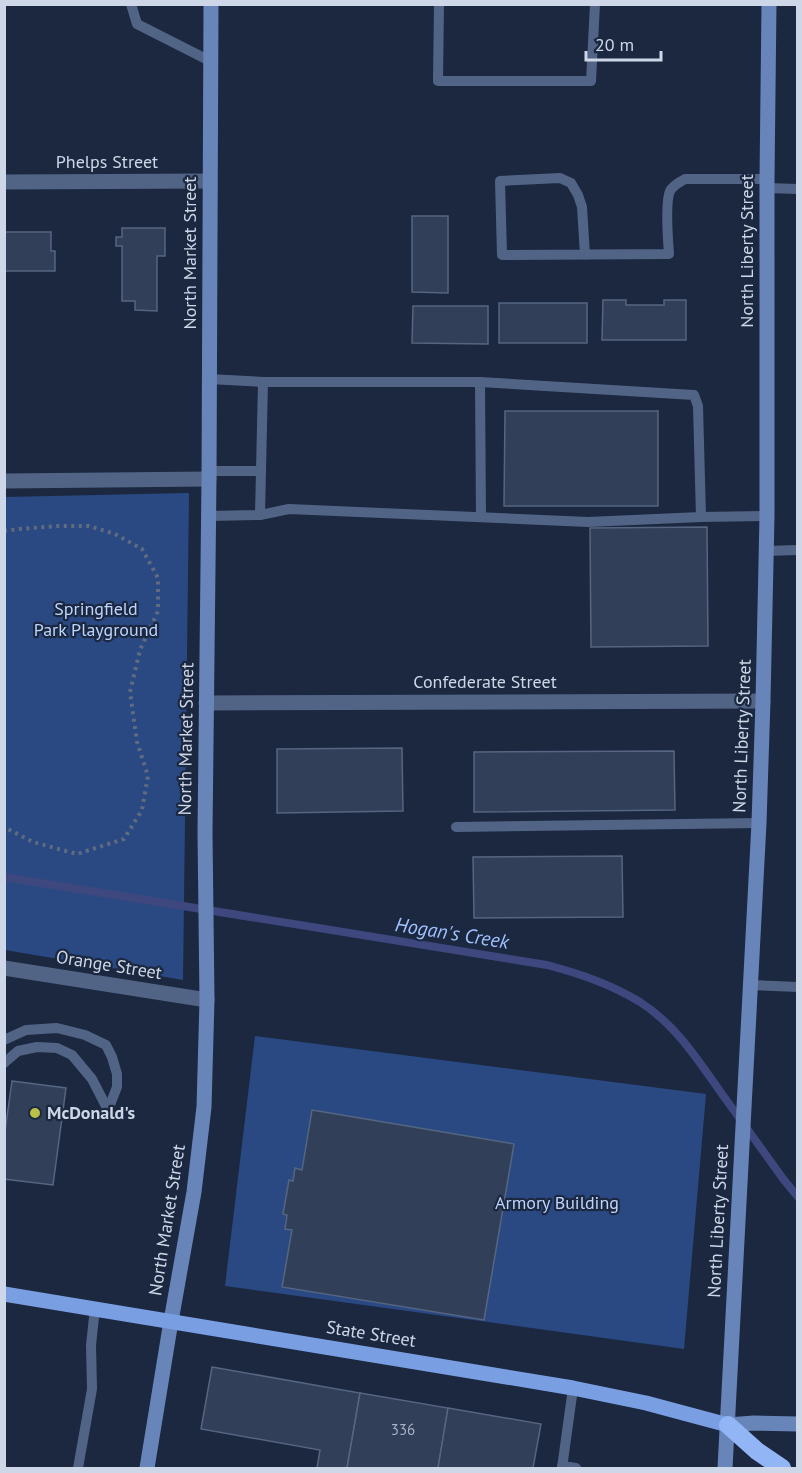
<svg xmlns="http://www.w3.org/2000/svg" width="802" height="1473" font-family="'PT Sans',sans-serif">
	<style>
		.green { fill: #2a4983 }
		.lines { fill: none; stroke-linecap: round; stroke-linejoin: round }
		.stream { stroke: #3e487e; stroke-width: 8 }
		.building { fill: #313f59; stroke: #566581; stroke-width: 1.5 }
		.path { stroke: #606b80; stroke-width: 4; stroke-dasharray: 3 4.5; stroke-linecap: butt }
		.lane { stroke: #526485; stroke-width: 10 }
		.street { stroke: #526485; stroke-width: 15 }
		.secondary { stroke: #6885b9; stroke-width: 15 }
		.primary { stroke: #799ee1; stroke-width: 15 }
		.highway { stroke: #92b5f6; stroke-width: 18 }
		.poi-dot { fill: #bac045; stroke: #1b2840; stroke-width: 2 }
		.labels { text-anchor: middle; stroke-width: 4.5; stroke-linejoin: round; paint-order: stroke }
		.number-label { font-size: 15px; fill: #a7b1c4 }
		.street-label { font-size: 18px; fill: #ced7e7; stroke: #1b2840 }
		.park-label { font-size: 18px; fill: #bdd4fe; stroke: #1b2840 }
		.poi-label { font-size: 18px; font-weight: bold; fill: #ced7e7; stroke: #1b2840; text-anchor: start }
		.water-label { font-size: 20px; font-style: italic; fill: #a0c1fe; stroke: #1b2840 }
	</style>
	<rect width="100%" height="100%" fill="#1b2840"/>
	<g class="green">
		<polygon points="189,493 183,980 5,950 5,497"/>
		<polygon points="255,1036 706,1094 684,1349 225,1286"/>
	</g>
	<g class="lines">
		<path class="stream" d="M4,877L547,965C581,974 610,984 640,1002C676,1025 698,1060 722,1094C743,1123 763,1151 784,1180L798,1197"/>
	</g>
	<g class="building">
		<polygon points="412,216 448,216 448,293 412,292"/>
		<polygon points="122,228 165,228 165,256 157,256 157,311 135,310 135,301 122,301 122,246 116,246 116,237 122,237"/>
		<polygon points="4,232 51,232 51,251 55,251 55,271 4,271"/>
		<polygon points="603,300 626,300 626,305 664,305 664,300 686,300 686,340 602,340"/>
		<rect x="499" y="303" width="88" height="40"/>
		<polygon points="413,306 488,306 488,344 412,343"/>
		<polygon points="505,411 658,411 658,506 504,506"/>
		<polygon points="707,527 708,646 591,647 590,528"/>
		<polygon points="402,748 403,811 277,813 277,749"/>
		<polygon points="674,751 675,810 474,812 474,752"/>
		<polygon points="622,856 623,917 474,918 473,857"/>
		<polygon points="12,1081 66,1088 53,1185 4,1179 4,1138"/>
		<polygon points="312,1110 514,1144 484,1320 282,1287 292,1230 285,1229 287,1215 283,1214 289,1180 293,1181 295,1168 302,1170"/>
		<polygon points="212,1367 360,1393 347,1468 317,1468 320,1450 201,1429"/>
		<polygon points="360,1393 448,1408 438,1468 347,1468"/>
		<polygon points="448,1408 541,1424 533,1468 438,1468"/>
	</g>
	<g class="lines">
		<polyline class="path" points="4,531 19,529 58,526 89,526 115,534 142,549 158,578 158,611 140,650 130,692 137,742 148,776 142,810 124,839 77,854 33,842 4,827"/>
		<g class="lane">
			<polyline points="131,4 137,24 210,61"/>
			<polyline points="439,4 438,81 591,81 595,4"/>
			<polyline points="767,188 798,189"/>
			<path d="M585,255L582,207L578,195L571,183L560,178L500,181L502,255L669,254C668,241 665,202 670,191C673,185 680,182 685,179H767"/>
			<polyline points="263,382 480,382 481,517"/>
			<polyline points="480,382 694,395 698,406 701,517"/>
			<polyline points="209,471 261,471"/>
			<polyline points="260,515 289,509 588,522 701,517 767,516"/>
			<polyline points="209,516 260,515 263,382 209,379"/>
			<polyline points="766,551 798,550"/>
			<polyline points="456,827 759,823"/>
			<polyline points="750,985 798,987"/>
			<polyline points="4,1040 26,1030 57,1028 85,1035 106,1045 112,1057 117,1074 117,1087 108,1110"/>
			<polyline points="4,1063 18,1051 37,1047 57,1048 72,1055 92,1079 108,1110"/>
			<polyline points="562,1466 576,1468"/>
			<polyline points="78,1468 92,1389 91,1345 95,1308"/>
			<polyline points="562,1468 573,1388"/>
		</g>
		<g class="street">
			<polyline points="4,182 209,181"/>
			<polyline points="4,481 209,479"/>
			<polyline points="206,703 763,701"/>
			<polyline points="4,968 207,1000"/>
		</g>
		<g class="secondary">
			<polyline points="728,1425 754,1423 798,1424"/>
			<polyline points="147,1468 171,1321 194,1192 204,1107 207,1000 205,833 209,479 211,4"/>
			<polyline points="725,1468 759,823 763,701 767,516 767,179 769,4"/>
		</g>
		<polyline class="primary" points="4,1294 573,1388 646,1403 728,1425"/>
		<polyline class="highway" points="728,1425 757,1451 782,1468"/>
	</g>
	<circle class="poi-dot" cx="35" cy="1113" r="6"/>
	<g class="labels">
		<g class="number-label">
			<text x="403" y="1435">336</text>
		</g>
		<g class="street-label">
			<text x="107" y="168">Phelps Street</text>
			<text transform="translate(747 251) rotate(-90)" y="6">North Liberty Street</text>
			<text transform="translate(190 253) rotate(-90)" y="6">North Market Street</text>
			<text x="485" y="688">Confederate Street</text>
			<text transform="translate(742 736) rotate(-88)" y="6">North Liberty Street</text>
			<text transform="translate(186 739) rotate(-89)" y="6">North Market Street</text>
			<text transform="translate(109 965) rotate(9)" y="6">Orange Street</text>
			<text transform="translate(167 1220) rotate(-81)" y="6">North Market Street</text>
			<text transform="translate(718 1221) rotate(-87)" y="6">North Liberty Street</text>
			<text transform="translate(371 1334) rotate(9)" y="6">State Street</text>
		</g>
		<g class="park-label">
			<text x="96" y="615">Springfield<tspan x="96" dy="21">Park Playground</tspan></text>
			<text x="557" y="1209">Armory Building</text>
		</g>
		<g class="poi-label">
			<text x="47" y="1119">McDonald's</text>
		</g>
		<g class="water-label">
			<text transform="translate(452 933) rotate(9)" y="7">Hogan's Creek</text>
		</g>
	</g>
	<rect width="802" height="1473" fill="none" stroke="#ced7e7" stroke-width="12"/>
	<path d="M586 51v9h75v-9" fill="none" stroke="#ced7e7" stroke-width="3"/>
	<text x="595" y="51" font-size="18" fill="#ced7e7" stroke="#1b2840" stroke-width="4.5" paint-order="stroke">20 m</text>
</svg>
